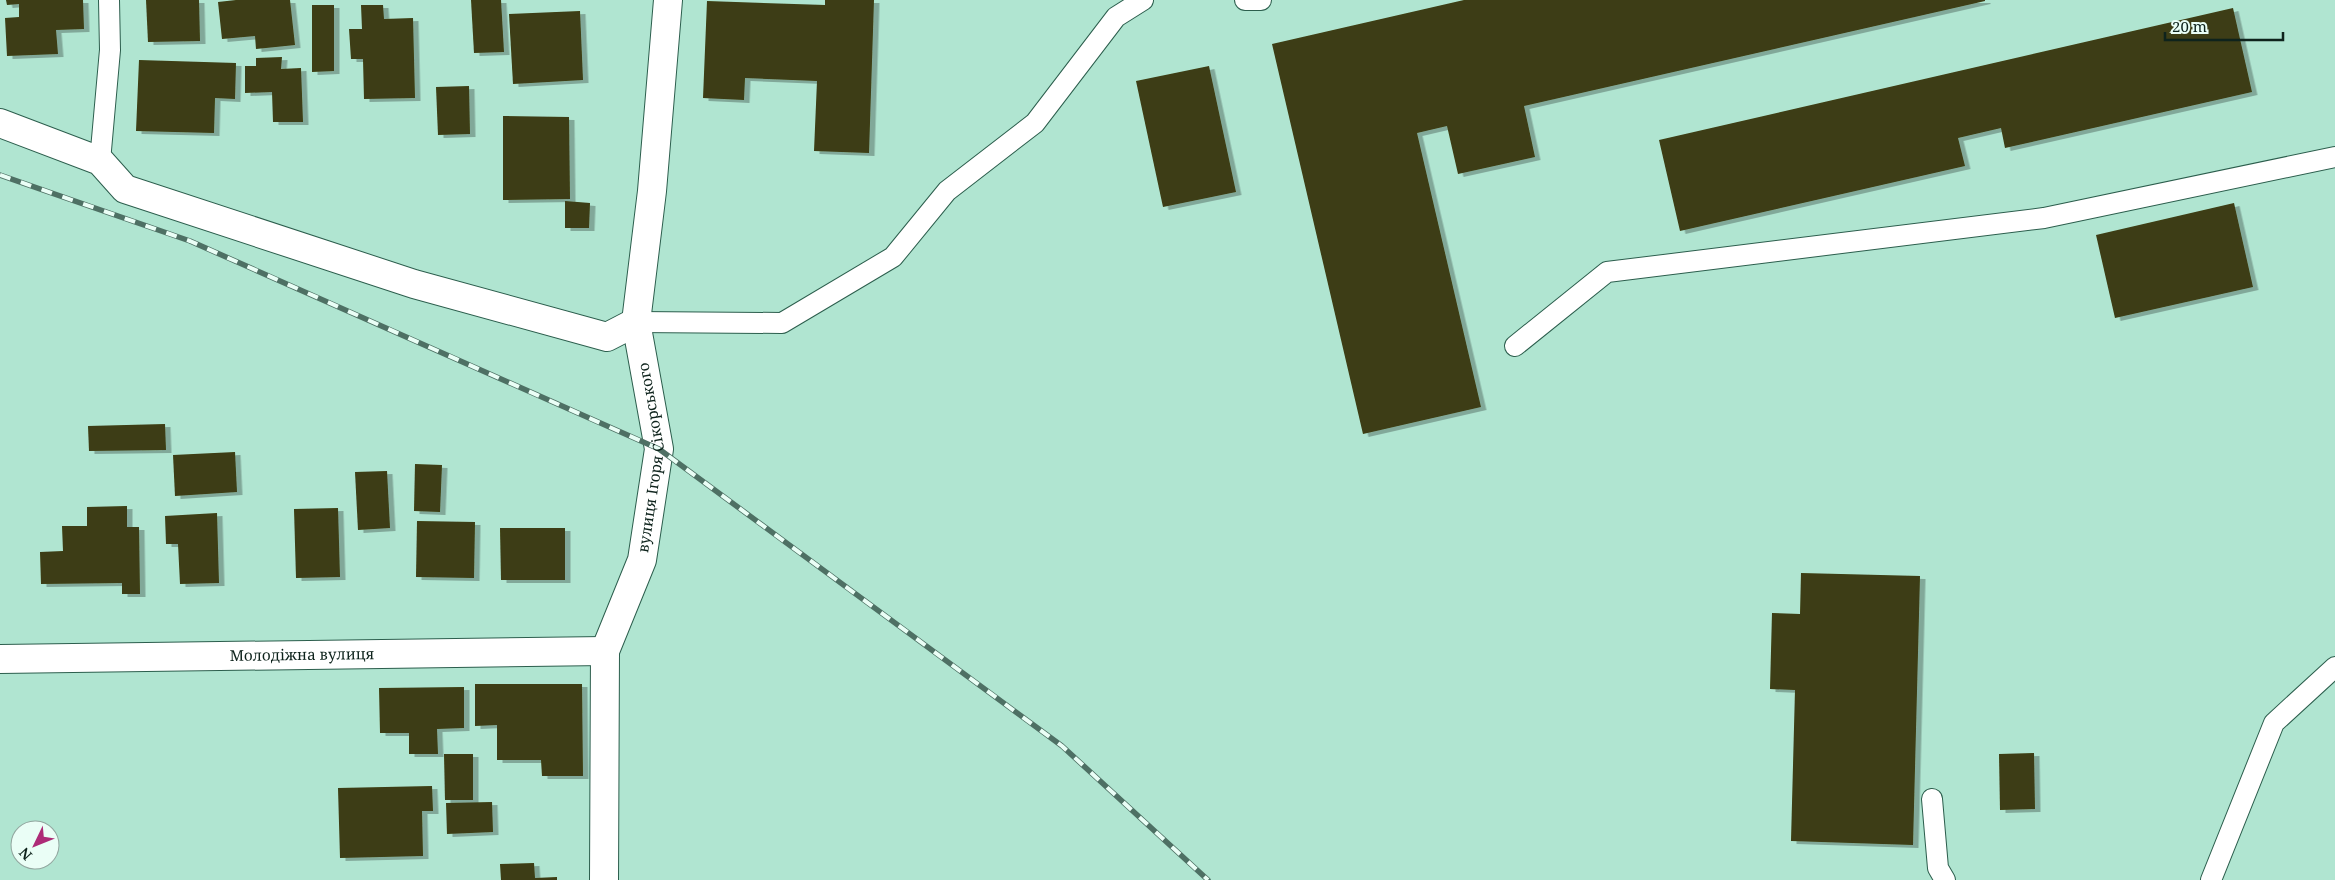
<svg xmlns="http://www.w3.org/2000/svg" width="2335" height="880" font-family="'Noto Serif',serif">
	<style>
		.building { fill: #3c3d13; filter: url(#shadow) }
		.lines { fill: none; stroke-linecap: round; stroke-linejoin: round }
		.service-casing { stroke: #2c5e4d; stroke-width: 22 }
		.minor-casing { stroke: #2c5e4d; stroke-width: 30 }
		.service { stroke: #fff; stroke-width: 20 }
		.minor { stroke: #fff; stroke-width: 28 }
		.rail-casing { stroke: #4e7064; stroke-width: 5.5 }
		.rail { stroke: #eafef6; stroke-width: 4; stroke-dasharray: 11; stroke-linecap: butt }
		.labels { text-anchor: middle; stroke-width: 5; stroke-linejoin: round; paint-order: stroke }
		.street-label { font-size: 15px; fill: #0e231c; stroke: #eafef6 }
	</style>
	<defs>
		<filter id="shadow"><feDropShadow dx="5.5" dy="3" stdDeviation="0" flood-color="#0004"/></filter>
	</defs>
	<rect width="100%" height="100%" fill="#b0e5d1"/>
	<g class="building">
		<polygon points="6,0 83,0 84,29 56,30 58,54 7,56 5,18 19,17 19,4 7,5"/>
		<polygon points="146,0 199,0 200,41 148,42"/>
		<polygon points="236,0 290,0 295,45 256,49 255,36 222,39 218,2"/>
		<polygon points="471,0 501,0 504,52 474,53"/>
		<polygon points="825,0 874,0 869,153 814,151 817,81 745,78 744,100 703,98 707,1 825,5"/>
		<polygon points="1464,0 1985,0 1985,1 1524,106 1535,157 1458,174 1447,126 1417,133 1481,407 1363,434 1272,44"/>
		<polygon points="312,5 334,5 334,71 312,72"/>
		<polygon points="361,5 383,5 384,19 413,18 415,98 364,99 363,59 351,59 349,29 362,29"/>
		<polygon points="2233,8 2252,92 2005,148 2001,128 1958,138 1965,166 1680,231 1659,140"/>
		<polygon points="580,11 583,80 513,84 509,14"/>
		<polygon points="282,57 281,69 301,68 303,122 273,122 272,92 245,93 245,66 256,66 256,58"/>
		<polygon points="139,60 236,63 235,99 215,98 214,133 136,131"/>
		<polygon points="1209,66 1236,192 1163,207 1136,81"/>
		<polygon points="469,86 470,134 438,135 436,87"/>
		<polygon points="503,116 569,117 570,199 503,200"/>
		<polygon points="565,201 590,203 589,228 565,228"/>
		<polygon points="2234,203 2253,287 2115,318 2096,235"/>
		<polygon points="165,424 166,450 89,451 88,426"/>
		<polygon points="235,452 237,492 175,496 173,455"/>
		<polygon points="415,464 442,465 440,512 414,511"/>
		<polygon points="387,471 390,528 358,530 355,472"/>
		<polygon points="127,506 127,527 139,527 140,594 122,594 122,583 41,584 40,552 63,551 62,526 87,526 87,507"/>
		<polygon points="338,508 340,577 296,578 294,509"/>
		<polygon points="217,513 219,583 180,584 178,544 166,544 165,516"/>
		<polygon points="417,521 475,522 474,578 416,577"/>
		<polygon points="500,528 565,528 565,580 501,580"/>
		<polygon points="1801,573 1920,576 1913,845 1791,841 1795,690 1770,689 1772,613 1800,614"/>
		<polygon points="475,684 582,684 583,776 542,776 541,760 497,760 497,725 475,726"/>
		<polygon points="464,687 464,728 437,729 438,754 409,754 409,733 380,733 379,688"/>
		<polygon points="2034,753 2035,809 2000,810 1999,754"/>
		<polygon points="444,754 473,754 473,800 445,800"/>
		<polygon points="432,786 433,811 422,811 423,856 340,858 338,788"/>
		<polygon points="492,802 493,832 447,834 446,803"/>
		<polygon points="534,863 535,878 557,877 557,880 501,880 500,864"/>
	</g>
	<g class="lines">
		<defs>
			<g id="service">
				<polyline points="1245,0 1261,0"/>
				<polyline points="100,161 110,50 109,0"/>
				<polyline points="636,322 782,323 893,257 947,191 1035,123 1116,17 1143,0"/>
				<polyline points="1515,346 1607,272 2044,218 2335,157"/>
				<polyline points="1932,799 1938,868 1945,880"/>
				<polyline points="2211,880 2274,723 2335,667"/>
			</g>
			<g id="minor">
				<polyline points="0,123 100,161 125,189 414,284 607,337 636,322"/>
				<path id="s1" d="M0,659L605,651"/>
				<path id="s2" d="M604,880L605,651L642,560L659,449L636,322L652,191L668,0"/>
			</g>
		</defs>
		<use href="#service" class="service-casing"/>
		<use href="#minor" class="minor-casing"/>
		<use href="#service" class="service"/>
		<use href="#minor" class="minor"/>
		<defs>
			<polyline id="rail" points="0,175 190,241 659,449 1062,746 1208,880"/>
		</defs>
		<use href="#rail" class="rail-casing"/>
		<use href="#rail" class="rail"/>
	</g>
	<g class="labels">
		<g class="street-label">
			<text dy="5" stroke="none"><textPath href="#s2" startOffset="431">вулиця Ігоря Сікорського</textPath></text>
			<text dy="5" stroke="none"><textPath href="#s1" startOffset="302">Молодіжна вулиця</textPath></text>
		</g>
	</g>
	<g transform="translate(35 845) rotate(227)"><circle r="24" fill="#eafef6" stroke="#92a69f"/>
	<path d="M0-4L9 19L0 12L-9 19Z" fill="#ad2b77"/>
	<text y="-8" font-size="14" font-weight="bold" text-anchor="middle" fill="#0e231c">N</text>
	</g>
	<path d="M2165 32v8h118v-8" fill="none" stroke="#0e231c" stroke-width="2.5"/>
	<text x="2172" y="32" font-size="15" fill="#0e231c" stroke="#eafef6" stroke-width="4" paint-order="stroke">20 m</text>
</svg>
